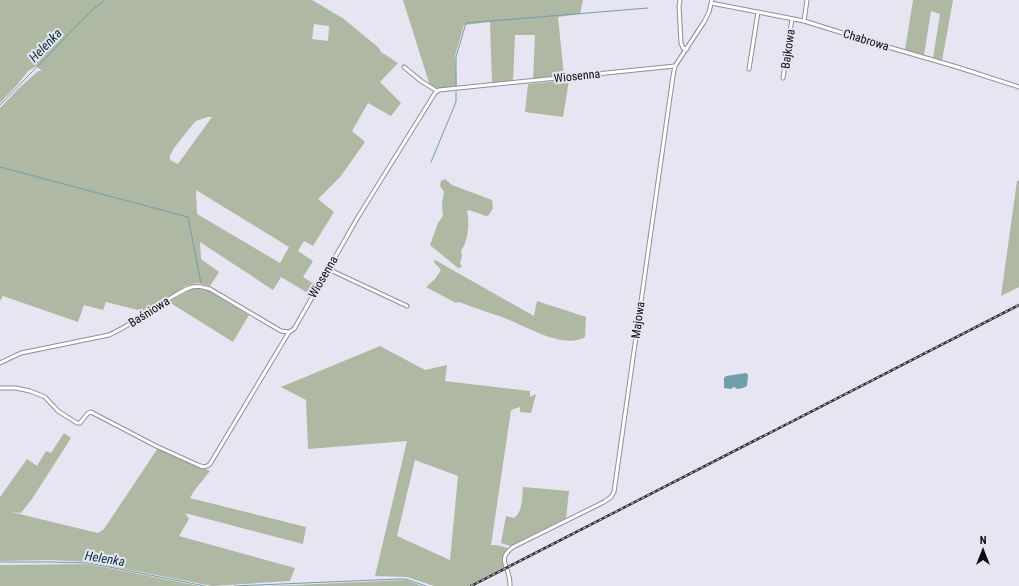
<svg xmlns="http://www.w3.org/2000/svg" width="1019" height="586" font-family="'Roboto Condensed',sans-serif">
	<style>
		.green { fill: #aeb8a2; fill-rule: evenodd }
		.water { fill: #719eaa }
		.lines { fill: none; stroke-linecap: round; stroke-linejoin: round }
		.stream { stroke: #719eaa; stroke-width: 1 }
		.street-casing { stroke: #908e98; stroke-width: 5 }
		.street { stroke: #fff; stroke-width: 3 }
		.rail-casing { stroke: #313135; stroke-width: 2.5 }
		.rail { stroke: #e7e5f1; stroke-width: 1; stroke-dasharray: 3; stroke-linecap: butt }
		.labels { text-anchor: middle; stroke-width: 4; stroke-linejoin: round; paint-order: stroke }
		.street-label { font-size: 12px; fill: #0d0d10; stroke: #e7e5f1 }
		.water-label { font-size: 13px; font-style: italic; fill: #022f39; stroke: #e7e5f1 }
	</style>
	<rect width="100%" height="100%" fill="#e7e5f1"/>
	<g class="green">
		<path d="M0,0H312L344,19L379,48L381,52L398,63L380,82L401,103L391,116L368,103L352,131L365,142L340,177L318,199L334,212L313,246L304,241L298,251L313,261L303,277L317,286L311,295L281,277L273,290L200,242L201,259L219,272L210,286L197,283L186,286L146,312L106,302L103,310L84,305L78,322L3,296L0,301V108C6,102 12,95 18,89C24,83 31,78 38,71H42L36,66L28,71L18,84L0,103ZM314,24L329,26L328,41L312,39ZM208,117H212L178,164L170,160V156L174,148L189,129L196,121ZM196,190L289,247L280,263L197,214Z"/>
		<polygon points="403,0 583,0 580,14 558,17 564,76 533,80 535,35 515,35 513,81 492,84 490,22 464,25 455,56 457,87 437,89 430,86"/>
		<polygon points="913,0 953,0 942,61 933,58 940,14 931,11 924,55 905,50"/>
		<polygon points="569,80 563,117 525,112 528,84"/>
		<path d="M445,179L452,185L492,200L493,208L489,215L486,216L469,210L467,211C470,222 468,242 461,251L462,256L460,263L462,267L458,268L430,245L438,223L443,216L442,204L444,192L440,186L441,181Z"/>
		<polygon points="1017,181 1019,181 1019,287 1001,296"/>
		<path d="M435,260L534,316L537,301L586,317L585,337C566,349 530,329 512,321C495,314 477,309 459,302L456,303L426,287L435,279L441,270L434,262Z"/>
		<polygon points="198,288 210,291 249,315 233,342 169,302 189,290"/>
		<path d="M380,346L425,370L447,365L445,381L530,391V397L536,394L531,413L520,412V407L511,410L491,545H496L508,548L503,555L505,567L469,586H434L407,577L375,576L407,441L308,449L306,400L281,387ZM415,460L458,476L450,560L397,536Z"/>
		<polygon points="64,433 71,438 32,499 21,513 11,512 98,533 104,529 158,448 210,471 194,491 190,498 306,527 303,544 185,513 189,519 179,536 295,568 290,581 212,586 89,562 50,560 0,561 0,497 27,459 37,466 46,451 51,453"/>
		<path d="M523,487L569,491L566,518L510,546L501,543L506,516L514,518C523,512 522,497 523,487Z"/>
		<polygon points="89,564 199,586 0,586 0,565"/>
		<polygon points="407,580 422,586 273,586"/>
	</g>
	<polygon class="water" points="746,373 748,375 747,386 743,388 737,389 734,387 731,389 724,388 724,378 726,376"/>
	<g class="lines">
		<g class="stream">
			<polyline points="456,85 456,57 466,23 648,8"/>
			<polyline points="0,105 92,10 105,0"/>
			<polyline points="431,162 456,102 456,92"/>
			<polyline points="0,167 188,217 201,283"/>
			<polyline points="0,562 50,562 89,563 205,586"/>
			<polyline points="234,586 400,579 406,579 426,586"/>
		</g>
		<defs>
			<g id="street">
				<polyline points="680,0 679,6 681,43 683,48 687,49"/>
				<polyline points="711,3 804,21 878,44 957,67 1019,87"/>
				<polyline points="804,21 807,0"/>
				<polyline points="404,67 421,81 437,91"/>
				<polyline points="749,69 758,12"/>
				<polyline points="783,78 792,19"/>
				<polyline points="328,269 407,306"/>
				<path d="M0,363L21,353L109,335C129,326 148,312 167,300C174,296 181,291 189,288C196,285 203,287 210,289L281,331L289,332"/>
				<path d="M0,388H16L30,391L45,397L58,411L77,423H80L88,413L91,412L156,446L198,465C203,467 206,468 210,464L289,332L294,329L358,217L435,93L439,90L675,66"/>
				<path d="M510,586C511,567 495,560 513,547L604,502L611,497L614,492L673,76L675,66L704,22L709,12L712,0"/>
			</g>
		</defs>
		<use href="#street" class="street-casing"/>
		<use href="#street" class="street"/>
		<defs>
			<polyline id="rail" points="471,586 1019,305"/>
		</defs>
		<use href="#rail" class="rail-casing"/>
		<use href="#rail" class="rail"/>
	</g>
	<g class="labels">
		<g class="street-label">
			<text transform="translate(866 40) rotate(17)" y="4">Chabrowa</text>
			<text transform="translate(788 49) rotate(-82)" y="4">Bajkowa</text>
			<text transform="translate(577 76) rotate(-6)" y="4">Wiosenna</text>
			<text transform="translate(323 277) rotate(-60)" y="4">Wiosenna</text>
			<text transform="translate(149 312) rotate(-32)" y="4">Baśniowa</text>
			<text transform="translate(638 320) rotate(-82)" y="4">Majowa</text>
		</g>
		<g class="water-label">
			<text transform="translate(45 45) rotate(-46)" y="5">Helenka</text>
			<text transform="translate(105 558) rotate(9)" y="5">Helenka</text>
		</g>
	</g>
	<g transform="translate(983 550)" stroke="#e7e5f1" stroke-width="3" paint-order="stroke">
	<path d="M0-3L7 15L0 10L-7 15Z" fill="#0d0d10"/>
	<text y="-6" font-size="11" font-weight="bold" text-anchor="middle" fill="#0d0d10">N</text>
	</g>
</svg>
